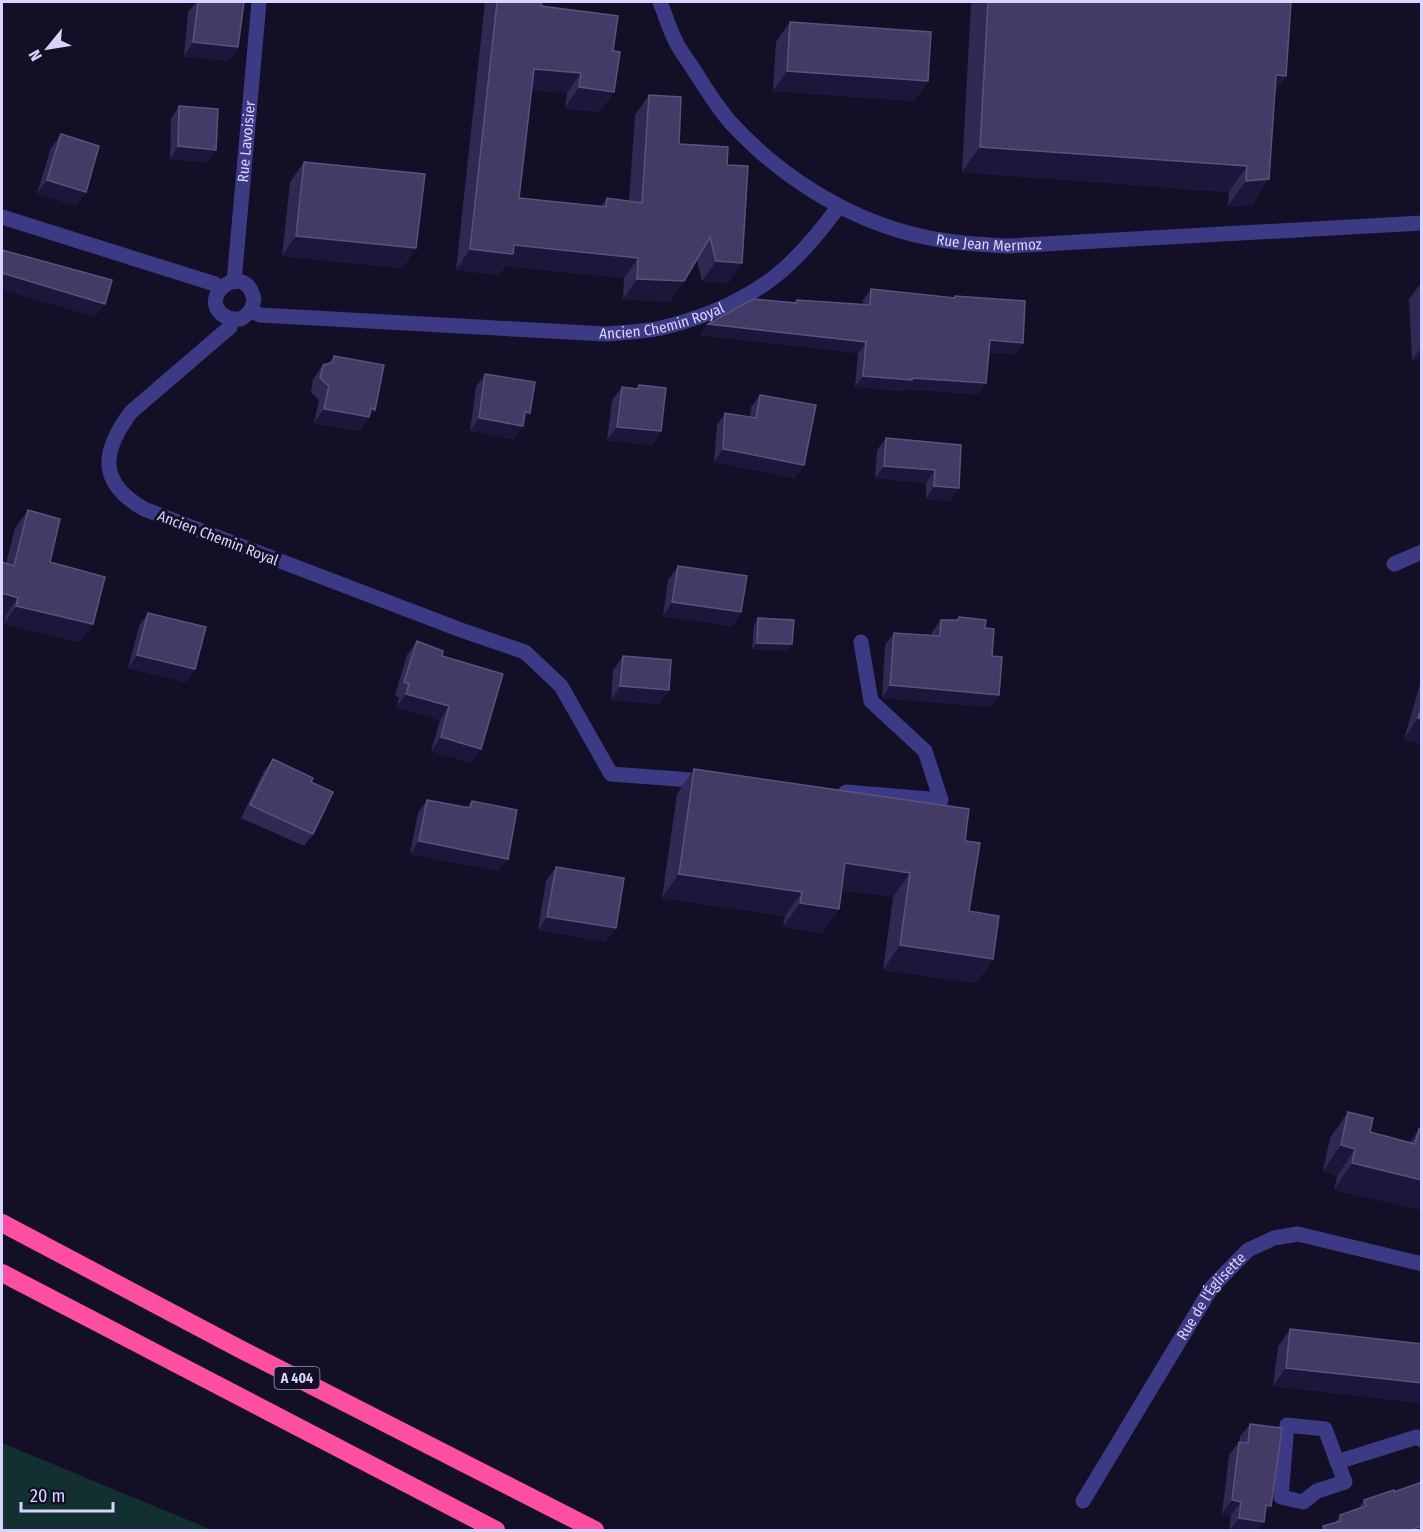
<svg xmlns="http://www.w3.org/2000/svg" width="1423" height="1532" font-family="'Fira Sans Condensed',sans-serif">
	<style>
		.green { fill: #12302f }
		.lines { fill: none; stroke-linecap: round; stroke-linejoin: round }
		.minor { stroke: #3d3a85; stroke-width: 15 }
		.highway { stroke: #ff4fa3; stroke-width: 18 }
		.wall { fill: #312854 }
		.shaded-wall { fill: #1d163a }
		.building { fill: #433a66; stroke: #5a527e; stroke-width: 1.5 }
		.labels { text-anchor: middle; stroke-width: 6; stroke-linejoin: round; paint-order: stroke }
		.shield { fill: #130f26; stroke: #9e99be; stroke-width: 1.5 }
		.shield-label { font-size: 14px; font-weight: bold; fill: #d9d4ff }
		.street-label { font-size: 15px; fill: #d9d4ff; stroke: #130f26 }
	</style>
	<rect width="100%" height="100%" fill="#130f26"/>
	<polygon class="green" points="2,1443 212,1530 2,1530"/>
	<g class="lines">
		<g class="minor">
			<path id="s1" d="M660,2C665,14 669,28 675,40C679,49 686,58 692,67C704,86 716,106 731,123C778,174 841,215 908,233C940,242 974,244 1007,246L1422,223"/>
			<polyline points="2,217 215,284 220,288"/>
			<path id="s2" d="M234,282L259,2"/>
			<path d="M231,319C189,304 244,255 254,299L251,311"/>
			<polyline points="1394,564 1422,552"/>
			<path id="s3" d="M705,781L611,774L561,686L525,652L461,630L144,509C97,482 102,451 131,412L230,327L231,319H241L251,311L260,315L606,334C624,332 644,332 661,328C704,318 752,298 785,268C806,249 823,228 839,206"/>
			<polyline points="846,792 941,800 925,751 871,701 861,642"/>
			<polygon points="1287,1425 1325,1429 1345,1482 1317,1491 1303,1502 1281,1497"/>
			<polyline points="1337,1462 1417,1437 1422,1440"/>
			<path id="s4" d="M1083,1501L1212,1287L1248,1250L1274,1238L1298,1234L1422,1264"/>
		</g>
		<g class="highway">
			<polyline points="2,1223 238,1348 595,1530"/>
			<polyline points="2,1273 496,1530"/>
		</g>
	</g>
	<g class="wall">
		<polygon points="196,2 198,2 238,47 229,61 184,56 188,12"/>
		<polygon points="485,2 542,2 541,6 613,51 614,92 599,112 565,108 567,93 532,90 519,198 601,206 607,198 629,201 635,115 649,95 679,144 727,165 742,263 728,283 702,281 697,260 670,302 623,299 624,278 505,266 499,275 456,270"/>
		<polygon points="971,2 1291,2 1286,76 1275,91 1252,205 1228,206 1229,192 962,172"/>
		<polygon points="790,22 928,81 914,101 773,91 776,42"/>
		<polygon points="179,106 216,150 208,162 170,159 171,119"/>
		<polygon points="61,134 77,206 37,193 51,148"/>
		<polygon points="304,162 416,248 402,268 282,256 290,182"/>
		<polygon points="1422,282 1422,359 1412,360 1409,299"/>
		<polygon points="871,289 954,298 955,296 1023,343 1015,354 989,352 978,394 906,389 904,391 855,387 858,353 700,335 708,324 795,303 797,300 863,304 863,300"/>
		<polygon points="334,356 366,423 365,423 359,431 314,423 319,400 311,392 313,379 323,365 329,363"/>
		<polygon points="485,374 523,423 514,439 470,431 476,387"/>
		<polygon points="639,385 661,431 652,445 607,440 612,400 622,387 637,388"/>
		<polygon points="760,395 795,478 714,462 717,425 725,413 750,417 751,407"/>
		<polygon points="886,438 961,445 950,501 926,499 926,483 875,478 877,450"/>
		<polygon points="28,510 50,562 93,624 80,642 4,624 5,616 6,564 15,528"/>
		<polygon points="678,566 741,612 732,626 663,616 668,580"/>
		<polygon points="148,613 186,682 128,668 139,626"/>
		<polygon points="959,617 985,628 992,656 991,707 882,698 885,645 894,633 932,635 932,632 941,620 957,620"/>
		<polygon points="758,618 792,644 788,651 752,649 754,625"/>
		<polygon points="417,641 442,656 472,763 431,751 440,720 396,707 399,698 395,695 407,655"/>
		<polygon points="623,656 669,690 659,704 611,700 613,670"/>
		<polygon points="1422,677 1422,744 1404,739"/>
		<polygon points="273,759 311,782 313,834 304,846 241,818 264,771"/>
		<polygon points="694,769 965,841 969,911 993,959 976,983 883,970 893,897 842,890 839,909 822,933 783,927 785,916 662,898 677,794"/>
		<polygon points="427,800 467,807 472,801 499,871 410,854 418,813"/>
		<polygon points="556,867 606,942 538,930 546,881"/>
		<polygon points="1348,1112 1370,1132 1410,1143 1419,1129 1422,1210 1334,1190 1337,1176 1323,1171 1330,1138"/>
		<polygon points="1290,1329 1422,1344 1422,1403 1273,1386 1278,1347"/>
		<polygon points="1250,1424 1265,1514 1258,1530 1229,1530 1231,1515 1222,1514 1229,1455 1239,1442 1240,1442 1240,1437"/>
		<polygon points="1364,1500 1422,1530 1321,1530 1323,1526 1335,1523 1340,1515 1358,1509"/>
	</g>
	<g class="shaded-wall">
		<polygon points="193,42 238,47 229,61 184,56"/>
		<polygon points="534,69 581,73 567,93 520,90"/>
		<polygon points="787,71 928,81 914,101 773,91"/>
		<polygon points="1276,75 1286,76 1268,101"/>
		<polygon points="579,87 614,92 599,112 565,108"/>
		<polygon points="178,146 216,150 208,162 170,159"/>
		<polygon points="980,147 1247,166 1229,192 962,172"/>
		<polygon points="1269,179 1252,205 1228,206 1246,181"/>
		<polygon points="47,180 86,192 77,206 37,193"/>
		<polygon points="296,236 416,248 402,268 282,256"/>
		<polygon points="514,245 638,258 624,278 505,266 499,275 456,270 470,249"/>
		<polygon points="716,261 742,263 728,283 702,281"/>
		<polygon points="2,273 105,304 95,317 2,290"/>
		<polygon points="637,279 684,281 670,302 623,299"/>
		<polygon points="708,324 866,342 858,353 700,335"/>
		<polygon points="990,340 1023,343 1015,354 982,352"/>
		<polygon points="1422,347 1422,359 1412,360"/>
		<polygon points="863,376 912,378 986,383 978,394 906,389 904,391 855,387"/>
		<polygon points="371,408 375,410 359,431 314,423 324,409"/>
		<polygon points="525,412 530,413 521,425"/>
		<polygon points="479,418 523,426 514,439 470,431"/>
		<polygon points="617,427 661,431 652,445 607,440"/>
		<polygon points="723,449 804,465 795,478 714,462"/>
		<polygon points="884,466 935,470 926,483 875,478"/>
		<polygon points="934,486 959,488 950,501 926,499"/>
		<polygon points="2,593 18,598 5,616 2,615"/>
		<polygon points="672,602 741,612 732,626 663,616"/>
		<polygon points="16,606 93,624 80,642 4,624"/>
		<polygon points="757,643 792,644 788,651 752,649"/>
		<polygon points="137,655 195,669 186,682 128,668"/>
		<polygon points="890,685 999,695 991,707 882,698"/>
		<polygon points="620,686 669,690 659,704 611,700"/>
		<polygon points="406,694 449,706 440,720 396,707"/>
		<polygon points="1418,718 1422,719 1422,744 1404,739"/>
		<polygon points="441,737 481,749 472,763 431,751"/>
		<polygon points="419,841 508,859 499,871 410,854"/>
		<polygon points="845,863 910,873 893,897 828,888"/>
		<polygon points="679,874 802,892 785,916 662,898"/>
		<polygon points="800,903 839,909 822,933 783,927"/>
		<polygon points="547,917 616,928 606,942 538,930"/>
		<polygon points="900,945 993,959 976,983 883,970"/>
		<polygon points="1341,1145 1355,1149 1337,1176 1323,1171"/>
		<polygon points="1352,1163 1422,1180 1422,1210 1334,1190"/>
		<polygon points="1286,1368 1422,1383 1422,1403 1273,1386"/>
		<polygon points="1232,1500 1241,1502 1231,1515 1222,1514"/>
		<polygon points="1266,1505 1271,1506 1261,1520"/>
		<polygon points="1239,1518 1264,1522 1258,1530 1230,1530"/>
		<polygon points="1422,1526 1422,1530 1410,1530"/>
	</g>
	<g class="building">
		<polygon points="198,2 244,2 238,47 193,42"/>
		<polygon points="497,2 542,2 541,6 618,16 613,51 620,52 614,92 579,87 581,73 534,69 519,198 606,207 607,198 642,203 649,95 681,97 679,144 728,147 727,165 748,166 742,263 716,261 710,237 684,281 637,279 638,258 514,245 513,254 470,249"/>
		<polygon points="988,2 1291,2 1286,76 1276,75 1269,179 1246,181 1247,166 980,147"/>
		<polygon points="790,22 931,32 928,81 787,71"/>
		<polygon points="179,106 218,109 216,150 178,146"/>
		<polygon points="61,134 99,146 86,192 47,180"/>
		<polygon points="304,162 425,174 416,248 296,236"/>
		<polygon points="2,250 112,280 105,304 2,273"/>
		<polygon points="871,289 955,298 955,296 1025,301 1023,343 990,340 986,383 912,378 912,380 863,376 866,342 708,324 753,299 796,303 797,300 870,305"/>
		<polygon points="334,356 384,365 375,410 371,408 369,417 324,409 329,386 320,378 323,365 333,362"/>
		<polygon points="485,374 535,382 530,413 525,412 523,426 479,418"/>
		<polygon points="639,385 666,388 661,431 617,427 622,387 638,389"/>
		<polygon points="760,395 816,405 804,465 723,449 725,413 756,418"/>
		<polygon points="886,438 961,445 959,488 934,486 935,470 884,466"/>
		<polygon points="28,510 60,519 50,562 105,577 93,624 16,606 18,598 2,593 2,562 14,566"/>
		<polygon points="678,566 747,576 741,612 672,602"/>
		<polygon points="148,613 206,627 195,669 137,655"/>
		<polygon points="959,617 986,620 985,628 994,629 992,656 1002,657 999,695 890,685 894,633 940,636 941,620 958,620"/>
		<polygon points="758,618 794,620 792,644 757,643"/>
		<polygon points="417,641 443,651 442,656 503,674 481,749 441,737 449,706 406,694 409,684 404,682"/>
		<polygon points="623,656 671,660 669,690 620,686"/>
		<polygon points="1422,706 1422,719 1418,718"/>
		<polygon points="273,759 313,778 311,782 333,792 313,834 250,805"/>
		<polygon points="694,769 969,809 965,841 980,843 969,911 999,916 993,959 900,945 910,873 845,863 839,909 800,903 802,892 679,874"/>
		<polygon points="427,800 470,808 472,801 517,810 508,859 419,841"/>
		<polygon points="556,867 624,878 616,928 547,917"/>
		<polygon points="1348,1112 1373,1118 1370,1132 1415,1144 1419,1129 1422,1130 1422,1180 1352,1163 1355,1149 1341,1145"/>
		<polygon points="1290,1329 1422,1344 1422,1383 1286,1368"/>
		<polygon points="1250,1424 1282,1428 1271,1506 1266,1505 1264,1522 1239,1518 1241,1502 1232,1500 1239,1442 1248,1443"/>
		<polygon points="1422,1482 1422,1526 1410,1530 1325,1530 1323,1526 1341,1521 1340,1515 1366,1506 1364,1500 1394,1490 1394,1492"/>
	</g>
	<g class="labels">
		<rect class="shield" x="274.5" y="1367" width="45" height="22" rx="4.5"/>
		<g class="shield-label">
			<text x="297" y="1383">A 404</text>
		</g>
		<g class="street-label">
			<text dy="5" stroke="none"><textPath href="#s2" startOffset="141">Rue Lavoisier</textPath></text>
			<text dy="5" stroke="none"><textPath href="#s1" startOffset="434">Rue Jean Mermoz</textPath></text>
			<text dy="5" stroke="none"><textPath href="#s3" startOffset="1344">Ancien Chemin Royal</textPath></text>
			<text transform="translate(218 538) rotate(21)" y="5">Ancien Chemin Royal</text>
			<text dy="5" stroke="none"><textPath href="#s4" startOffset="242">Rue de l'Églisette</textPath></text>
		</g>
	</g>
	<rect width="1423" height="1532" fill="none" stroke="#d9d4ff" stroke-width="6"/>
	<g transform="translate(48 48) rotate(240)" stroke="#130f26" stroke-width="4.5" paint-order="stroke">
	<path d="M0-4.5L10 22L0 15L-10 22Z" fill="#d9d4ff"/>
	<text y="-9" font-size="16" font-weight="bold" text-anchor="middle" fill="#d9d4ff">N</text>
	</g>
	<path d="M21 1502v9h92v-9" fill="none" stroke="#d9d4ff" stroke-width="3"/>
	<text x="30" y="1502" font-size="18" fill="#d9d4ff" stroke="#130f26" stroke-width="4.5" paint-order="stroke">20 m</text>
</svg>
